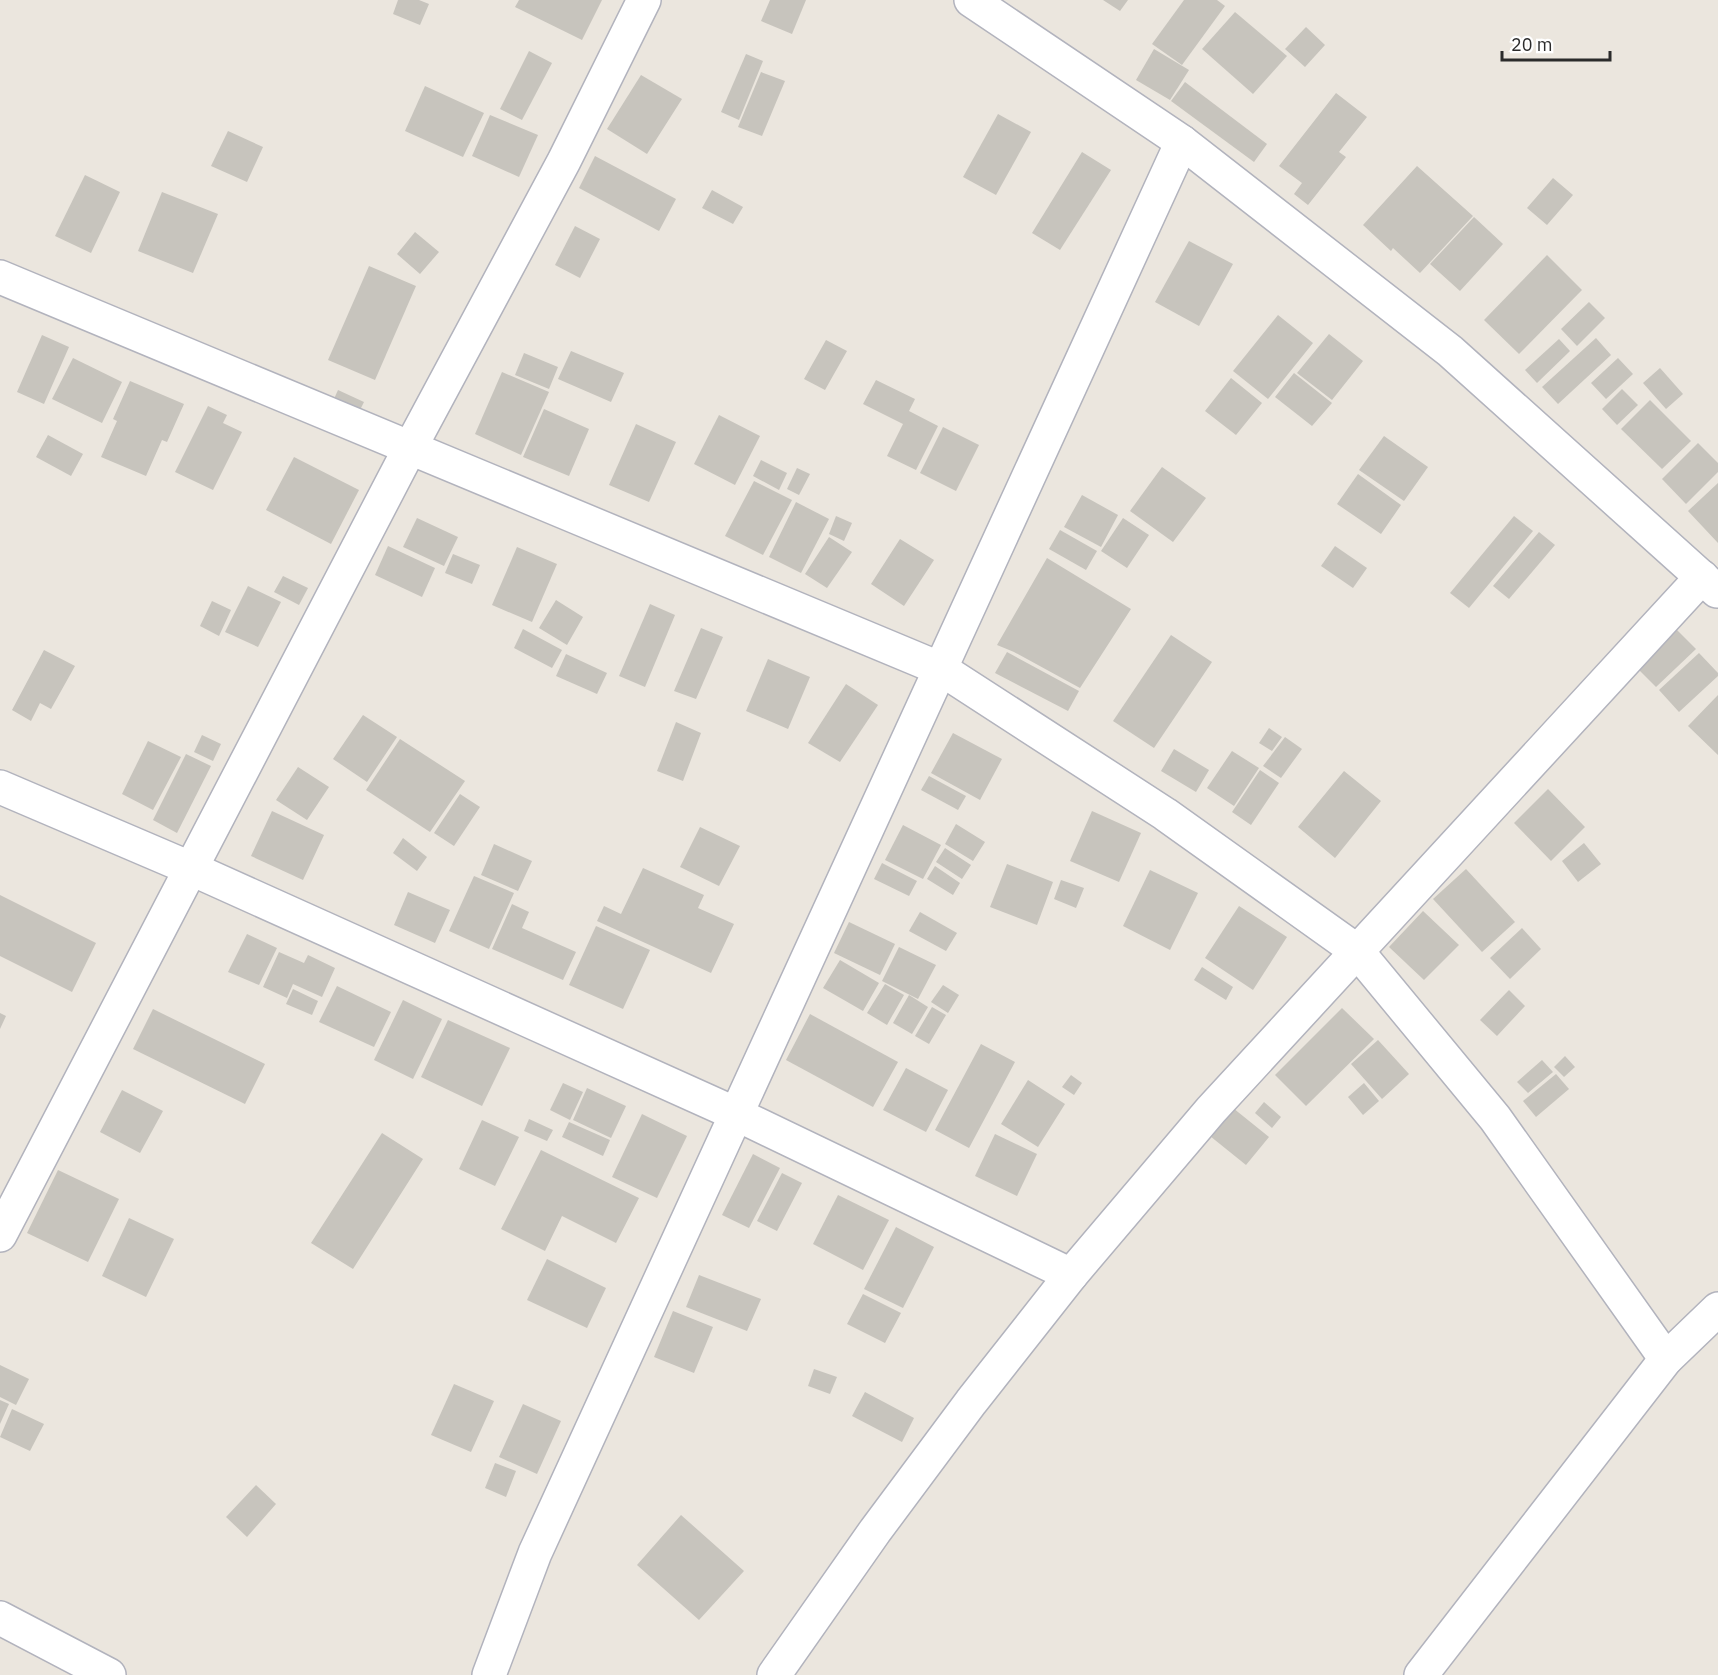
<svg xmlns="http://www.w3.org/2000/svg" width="1718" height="1675" font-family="'IBM Plex Sans',sans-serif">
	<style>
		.building { fill: #c7c4bd }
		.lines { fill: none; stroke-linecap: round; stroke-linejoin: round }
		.minor-casing { stroke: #b2b3bd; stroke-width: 36 }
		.minor { stroke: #fff; stroke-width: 33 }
	</style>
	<rect width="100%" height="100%" fill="#ebe6de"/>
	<g class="building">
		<polygon points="398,0 419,0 429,4 420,25 393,14"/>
		<polygon points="519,0 602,0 582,40 515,7"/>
		<polygon points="770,0 806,0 792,34 761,21"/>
		<polygon points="1103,0 1128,0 1120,11"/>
		<polygon points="1184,0 1217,0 1225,6 1182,65 1152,44"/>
		<polygon points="1235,12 1287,56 1253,94 1202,49"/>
		<polygon points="1306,27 1325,45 1305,67 1285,49"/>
		<polygon points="1154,49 1189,70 1170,100 1136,80"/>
		<polygon points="529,51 552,63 522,120 500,109"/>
		<polygon points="746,54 763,61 739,120 721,112"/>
		<polygon points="761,72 785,81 762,136 738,127"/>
		<polygon points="641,75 682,99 647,154 607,129"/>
		<polygon points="1185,82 1267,144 1254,162 1171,101"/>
		<polygon points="425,86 484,113 463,157 405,131"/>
		<polygon points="1336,93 1367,117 1339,152 1346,157 1308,205 1294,194 1302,183 1279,166"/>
		<polygon points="998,114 1031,132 996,195 963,177"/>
		<polygon points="490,115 538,135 519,177 472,156"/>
		<polygon points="228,131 263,147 247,182 211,166"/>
		<polygon points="1082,152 1111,170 1060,250 1032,233"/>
		<polygon points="595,156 676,199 659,231 579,188"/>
		<polygon points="1417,166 1473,216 1420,273 1393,248 1391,251 1363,225"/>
		<polygon points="85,175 120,192 91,253 55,236"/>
		<polygon points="1553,178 1573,195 1547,225 1527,208"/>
		<polygon points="712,190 743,207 733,224 702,208"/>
		<polygon points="162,192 218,214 193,273 138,251"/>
		<polygon points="1474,217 1503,244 1460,291 1430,264"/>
		<polygon points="575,226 600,239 580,278 555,265"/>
		<polygon points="415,232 439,252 420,274 397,254"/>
		<polygon points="1189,241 1233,264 1199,326 1155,302"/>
		<polygon points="1547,255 1582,290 1519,354 1484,320"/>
		<polygon points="369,266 416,286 375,380 328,360"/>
		<polygon points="1589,302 1605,318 1577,346 1561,329"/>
		<polygon points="1278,315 1313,343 1268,399 1233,371"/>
		<polygon points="1329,334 1363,361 1332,400 1297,373"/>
		<polygon points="42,335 69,347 44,404 17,392"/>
		<polygon points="1596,338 1611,355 1558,404 1542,387"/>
		<polygon points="1559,339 1570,351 1537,383 1525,370"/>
		<polygon points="826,340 847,351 825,390 804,379"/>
		<polygon points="571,351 624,373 611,402 558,379"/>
		<polygon points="524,353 558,367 549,389 515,375"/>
		<polygon points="73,358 122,382 102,423 52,399"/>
		<polygon points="1618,358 1633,374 1606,399 1591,383"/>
		<polygon points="1660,368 1683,394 1666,409 1643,383"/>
		<polygon points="502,372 549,392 521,455 475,434"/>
		<polygon points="1294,373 1332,403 1312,426 1275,397"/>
		<polygon points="1231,378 1262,403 1236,435 1205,411"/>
		<polygon points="876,380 915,399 909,411 938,426 916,470 887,456 903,424 863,404"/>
		<polygon points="130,381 184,404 167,442 162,440 146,476 101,457 117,421 113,419"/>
		<polygon points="1622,389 1638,405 1617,425 1602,409"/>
		<polygon points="338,390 364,402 354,422 329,410"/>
		<polygon points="1650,400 1691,441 1662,469 1621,429"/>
		<polygon points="208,406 227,415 223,423 242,432 213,490 175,472"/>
		<polygon points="544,409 589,429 569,476 523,457"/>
		<polygon points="719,415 760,436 735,485 694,464"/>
		<polygon points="636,424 676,442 649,502 609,485"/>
		<polygon points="943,427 979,445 956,491 920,473"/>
		<polygon points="48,435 83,454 71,476 36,457"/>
		<polygon points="1384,436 1428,467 1404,501 1359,470"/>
		<polygon points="1698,443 1718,463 1718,472 1686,504 1662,479"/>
		<polygon points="294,457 359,490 331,544 266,510"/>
		<polygon points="761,460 787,473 779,490 753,476"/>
		<polygon points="1162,467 1206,498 1173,542 1130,511"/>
		<polygon points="797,468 810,474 799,495 787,489"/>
		<polygon points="1358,474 1401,505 1381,534 1337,504"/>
		<polygon points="754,481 792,500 763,555 725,536"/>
		<polygon points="1718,483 1718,543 1688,511"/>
		<polygon points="1082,495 1118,515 1101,547 1064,527"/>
		<polygon points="796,502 829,519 801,573 769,557"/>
		<polygon points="836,516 852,523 844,541 829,534"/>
		<polygon points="1514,516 1533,531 1469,608 1450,593"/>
		<polygon points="417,518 458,537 444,566 403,547"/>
		<polygon points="1123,518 1149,535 1127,568 1101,551"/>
		<polygon points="1060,530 1097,551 1086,570 1049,549"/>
		<polygon points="1539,532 1555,545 1509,599 1493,586"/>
		<polygon points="829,537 852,552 827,588 805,574"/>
		<polygon points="900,539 934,560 904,606 871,584"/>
		<polygon points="388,546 435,568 422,597 375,575"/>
		<polygon points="1335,546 1367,568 1353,588 1321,566"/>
		<polygon points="517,547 557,564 532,622 492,605"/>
		<polygon points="453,554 480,565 472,584 445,573"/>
		<polygon points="1047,558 1131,609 1080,688 1014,652 997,645"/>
		<polygon points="283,576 308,588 299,605 274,592"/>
		<polygon points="248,586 281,602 258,647 225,632"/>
		<polygon points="556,600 583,617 567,645 539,628"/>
		<polygon points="212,601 231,610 219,636 200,626"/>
		<polygon points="650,604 675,615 645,687 619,676"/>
		<polygon points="1674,627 1696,649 1656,687 1634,665"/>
		<polygon points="701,628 723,637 696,699 674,691"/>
		<polygon points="523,629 562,650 552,668 514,648"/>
		<polygon points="1171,635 1212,662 1154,748 1113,721"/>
		<polygon points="44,650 75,666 51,709 40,703 31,721 12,710"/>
		<polygon points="1007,652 1079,691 1068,711 995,673"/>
		<polygon points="1699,653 1718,673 1718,676 1679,712 1659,690"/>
		<polygon points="566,654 607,673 597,694 556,676"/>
		<polygon points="768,659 810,677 788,729 746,711"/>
		<polygon points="846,684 878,705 840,762 808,743"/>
		<polygon points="1718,695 1718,755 1688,726"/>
		<polygon points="363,715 397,737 367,782 333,759"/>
		<polygon points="676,722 701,733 683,781 657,771"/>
		<polygon points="1269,728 1282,737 1272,751 1259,743"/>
		<polygon points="953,733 1002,759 980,800 931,773"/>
		<polygon points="202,735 221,744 213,761 194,752"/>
		<polygon points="1285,737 1302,749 1281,778 1263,766"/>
		<polygon points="400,739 465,781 430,832 366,790"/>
		<polygon points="148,741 181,757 153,810 122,794"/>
		<polygon points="1174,749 1209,770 1196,792 1161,771"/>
		<polygon points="1232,751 1259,768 1234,806 1207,788"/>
		<polygon points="186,754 211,766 177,833 153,820"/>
		<polygon points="298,767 329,787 307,820 276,800"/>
		<polygon points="1260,770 1279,783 1251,825 1232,812"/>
		<polygon points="1344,771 1381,801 1335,858 1298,827"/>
		<polygon points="929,776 966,796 958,810 921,790"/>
		<polygon points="1548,789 1585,827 1551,861 1514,823"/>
		<polygon points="460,794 480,807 454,846 434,833"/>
		<polygon points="272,811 324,835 303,880 251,856"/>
		<polygon points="1092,811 1141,833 1119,882 1070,861"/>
		<polygon points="956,824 985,842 973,861 945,844"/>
		<polygon points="903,825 941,845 923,879 885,860"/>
		<polygon points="700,827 740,846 719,886 680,867"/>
		<polygon points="403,838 427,857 417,871 393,853"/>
		<polygon points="1584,843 1601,864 1578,882 1562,861"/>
		<polygon points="494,844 532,861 518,891 481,875"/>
		<polygon points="945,848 971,865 962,879 936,862"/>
		<polygon points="882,863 917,881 909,896 874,879"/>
		<polygon points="1007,864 1053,882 1037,925 990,907"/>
		<polygon points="935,866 960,883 953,895 927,879"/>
		<polygon points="643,868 704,895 698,908 734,924 711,973 597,921 604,906 621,914"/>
		<polygon points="1466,869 1515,922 1482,952 1433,899"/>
		<polygon points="1150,870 1198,893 1170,950 1123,926"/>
		<polygon points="474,876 514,893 489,949 449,931"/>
		<polygon points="1061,880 1084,888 1076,908 1054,899"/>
		<polygon points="408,892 450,910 435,943 394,925"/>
		<polygon points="0,895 96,943 72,992 0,956"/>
		<polygon points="512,904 529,912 522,928 576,952 563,980 492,949"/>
		<polygon points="1239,906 1287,937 1253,990 1205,958"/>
		<polygon points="1423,911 1459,945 1424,980 1389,947"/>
		<polygon points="920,912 957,933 946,951 909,931"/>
		<polygon points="849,922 895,944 880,975 834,953"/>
		<polygon points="596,926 650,950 623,1009 569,985"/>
		<polygon points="1522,928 1541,949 1510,979 1490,958"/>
		<polygon points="247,934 277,948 259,985 228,972"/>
		<polygon points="899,947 936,965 918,999 882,981"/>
		<polygon points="279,952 304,963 308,955 335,968 322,997 293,984 287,998 263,987"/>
		<polygon points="840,960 879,983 863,1011 823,988"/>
		<polygon points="1202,967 1233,987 1226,1000 1194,980"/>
		<polygon points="885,984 904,995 887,1025 867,1013"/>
		<polygon points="943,985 959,995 948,1013 931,1002"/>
		<polygon points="337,986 391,1012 374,1047 319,1022"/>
		<polygon points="293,989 318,1001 312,1015 286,1004"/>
		<polygon points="1509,990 1525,1006 1497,1036 1480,1020"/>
		<polygon points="909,995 928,1007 912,1034 893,1023"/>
		<polygon points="403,1000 442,1019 413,1079 374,1060"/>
		<polygon points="932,1007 946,1015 929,1044 915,1036"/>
		<polygon points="1342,1008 1374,1039 1306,1106 1275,1075"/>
		<polygon points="153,1009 265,1064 245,1104 133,1049"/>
		<polygon points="0,1013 6,1016 0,1029"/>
		<polygon points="810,1014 898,1062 873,1107 786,1060"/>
		<polygon points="448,1020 510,1048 482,1106 421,1077"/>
		<polygon points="1378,1040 1409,1074 1382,1099 1351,1064"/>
		<polygon points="981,1044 1015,1062 969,1148 935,1130"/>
		<polygon points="1565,1056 1575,1067 1564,1077 1554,1067"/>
		<polygon points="1542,1060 1553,1072 1528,1093 1517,1082"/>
		<polygon points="906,1068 948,1090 926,1132 883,1110"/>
		<polygon points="1556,1074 1569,1089 1536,1117 1523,1101"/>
		<polygon points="1071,1075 1082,1083 1074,1095 1062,1087"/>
		<polygon points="1028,1080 1065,1104 1038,1147 1001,1124"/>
		<polygon points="563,1083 583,1092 570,1120 550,1110"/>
		<polygon points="1364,1083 1379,1101 1363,1115 1348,1097"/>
		<polygon points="587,1088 626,1106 611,1138 573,1120"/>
		<polygon points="122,1090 163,1111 140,1153 100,1132"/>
		<polygon points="1264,1102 1281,1117 1272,1128 1255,1113"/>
		<polygon points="1233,1108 1269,1137 1246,1165 1210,1136"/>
		<polygon points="642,1114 687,1136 657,1198 612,1177"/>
		<polygon points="529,1119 553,1130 547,1141 524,1131"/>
		<polygon points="482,1120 519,1137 495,1186 459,1169"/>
		<polygon points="569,1122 610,1140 603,1156 562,1137"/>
		<polygon points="382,1133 423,1159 353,1269 311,1243"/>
		<polygon points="995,1134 1037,1154 1017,1196 975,1176"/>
		<polygon points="541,1150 639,1198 616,1243 562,1216 545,1251 501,1229"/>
		<polygon points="753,1154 780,1168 749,1228 722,1215"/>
		<polygon points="58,1170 119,1199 88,1262 27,1233"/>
		<polygon points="782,1173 802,1183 777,1231 757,1221"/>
		<polygon points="838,1195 889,1220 863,1270 813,1244"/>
		<polygon points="129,1218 174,1239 146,1297 102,1276"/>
		<polygon points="896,1227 934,1247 903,1308 864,1289"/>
		<polygon points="547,1259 606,1288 587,1328 527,1300"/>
		<polygon points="699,1275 761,1299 747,1331 686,1307"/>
		<polygon points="863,1294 901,1313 885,1343 847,1324"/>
		<polygon points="673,1311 713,1327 694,1373 654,1357"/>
		<polygon points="0,1365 29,1379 16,1405 0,1397"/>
		<polygon points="814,1369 837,1377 830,1394 808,1386"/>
		<polygon points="454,1384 494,1401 471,1452 431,1435"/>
		<polygon points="865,1392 914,1418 902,1442 852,1416"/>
		<polygon points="0,1400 9,1404 0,1424"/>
		<polygon points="523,1404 561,1421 537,1474 499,1457"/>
		<polygon points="12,1409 44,1424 30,1451 0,1437"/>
		<polygon points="495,1463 516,1471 506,1497 485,1488"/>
		<polygon points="256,1485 276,1504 247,1537 226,1517"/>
		<polygon points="681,1515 744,1571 699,1620 637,1565"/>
	</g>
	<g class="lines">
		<defs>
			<g id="minor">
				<polyline points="971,0 1182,142 1450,351 1717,591"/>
				<polyline points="0,277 941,669 1165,814 1357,951 1495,1118 1666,1359"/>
				<polyline points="0,787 192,869 736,1114 1071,1275"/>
				<polyline points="0,1235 410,448 564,161 644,0"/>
				<polyline points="0,1618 109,1675"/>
				<polyline points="489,1675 535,1553 1182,142"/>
				<polyline points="774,1675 875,1531 971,1402 1071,1275 1211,1110 1702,577"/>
				<polyline points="1421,1675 1666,1359 1718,1309"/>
			</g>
		</defs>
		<use href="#minor" class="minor-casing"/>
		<use href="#minor" class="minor"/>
	</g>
	<path d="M1502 51v9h108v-9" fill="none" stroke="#2b2b2b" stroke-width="3"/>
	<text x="1511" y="51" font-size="18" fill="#2b2b2b" stroke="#ffffff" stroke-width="4.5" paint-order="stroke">20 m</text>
</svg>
